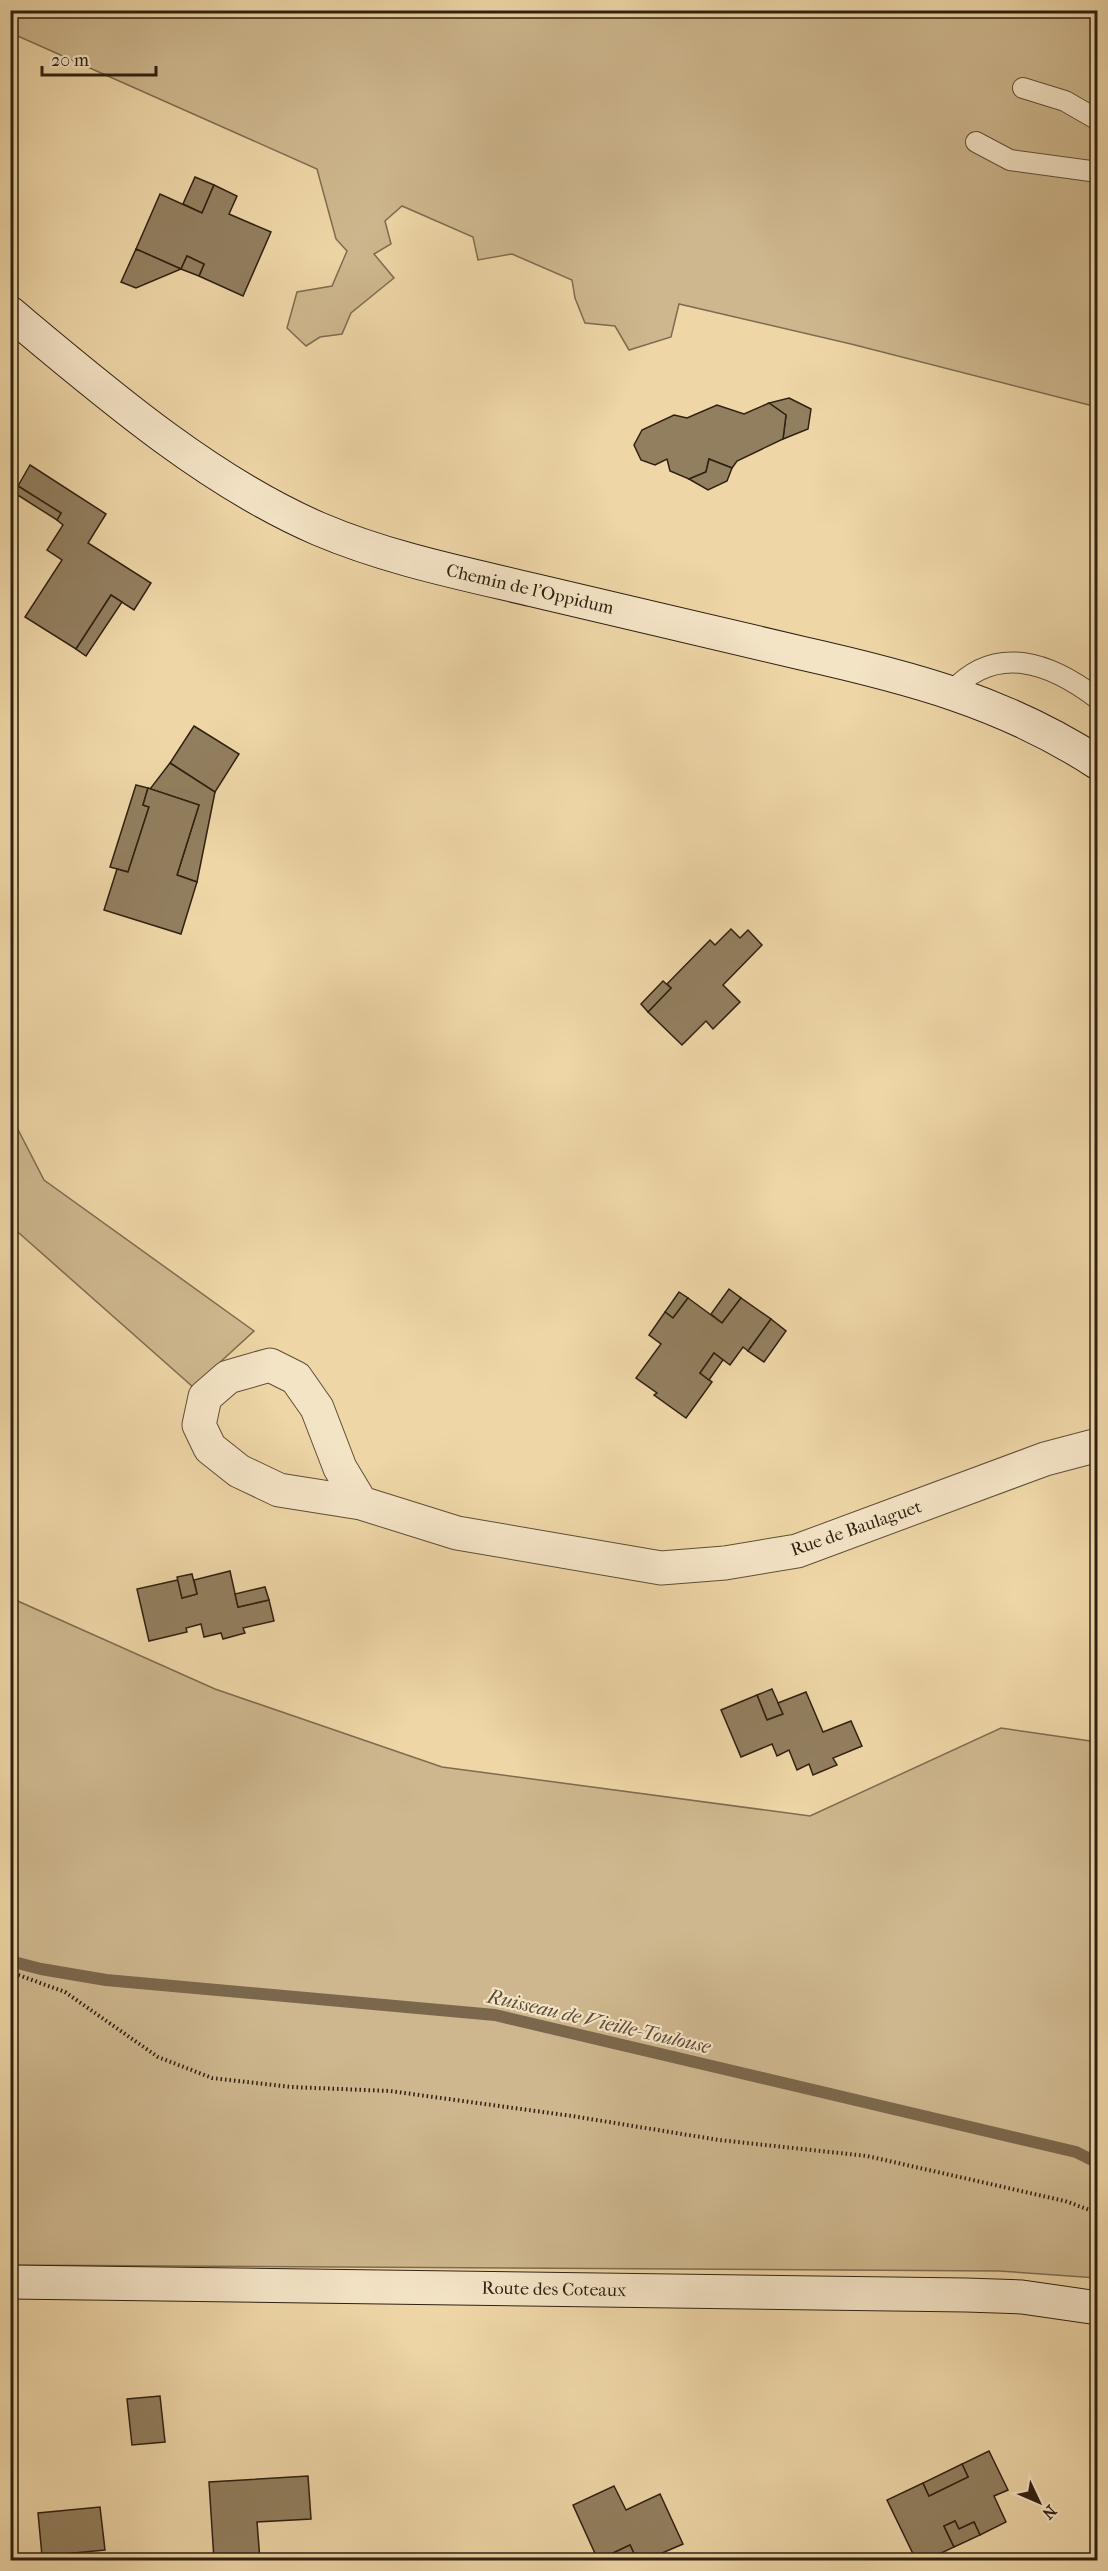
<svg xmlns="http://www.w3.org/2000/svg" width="1108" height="2571" font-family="'IM FELL French Canon',serif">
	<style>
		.green { fill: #ceb78e; stroke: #7e6c50; stroke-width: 1.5 }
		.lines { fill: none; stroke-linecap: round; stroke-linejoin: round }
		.stream { stroke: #7b684c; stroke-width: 12 }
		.building { fill: #927f5f; stroke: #2f2011; stroke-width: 1.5 }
		.lane-casing { stroke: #5f4e36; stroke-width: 22 }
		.street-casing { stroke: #5f4e36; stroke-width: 35 }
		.secondary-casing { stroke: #2f2011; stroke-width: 35 }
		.path { stroke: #2f2011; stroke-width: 4; stroke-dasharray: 1.5 3; stroke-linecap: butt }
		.lane { stroke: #f4e4c6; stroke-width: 20 }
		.street { stroke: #f4e4c6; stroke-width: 33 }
		.secondary { stroke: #f4e4c6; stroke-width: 33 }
		.labels { text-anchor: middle; stroke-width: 4.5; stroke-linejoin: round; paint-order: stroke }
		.street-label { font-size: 18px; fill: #2f2011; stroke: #f4e4c6 }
		.water-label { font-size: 20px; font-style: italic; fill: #5b4a34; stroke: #f4e4c6 }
	</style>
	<rect width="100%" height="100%" fill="#eed6a7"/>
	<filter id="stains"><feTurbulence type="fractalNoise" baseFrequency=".00333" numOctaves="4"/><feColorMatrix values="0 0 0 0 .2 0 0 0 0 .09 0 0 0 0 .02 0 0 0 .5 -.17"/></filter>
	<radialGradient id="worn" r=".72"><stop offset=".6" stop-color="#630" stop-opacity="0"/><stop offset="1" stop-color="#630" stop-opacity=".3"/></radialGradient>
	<g class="green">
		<polygon points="10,11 1097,11 1097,407 851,344 679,304 671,337 629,350 615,326 585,323 575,298 572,280 512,254 478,260 473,237 402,206 385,221 391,244 374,254 394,278 351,313 342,334 320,337 306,346 287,328 297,292 332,286 347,251 336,239 317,169 11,33"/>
		<polygon points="10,1114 44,1180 254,1331 193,1387 11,1226"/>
		<polygon points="11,1598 215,1689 442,1767 810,1816 1001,1728 1097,1742 1097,2278 999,2271 11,2265"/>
	</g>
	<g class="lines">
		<polyline class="stream" points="10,1961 41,1969 106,1980 495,2015 1076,2152 1098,2163"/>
	</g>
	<g class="building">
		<polygon points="195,177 214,185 202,213 183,204"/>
		<polygon points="214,185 237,196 229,214 271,232 243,296 199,276 204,264 187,256 181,269 136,249 160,194 202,213"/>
		<polygon points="136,249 181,269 136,288 121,282"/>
		<polygon points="187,256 204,264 199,276 181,269"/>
		<polygon points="789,398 811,409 808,429 783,439 786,415 769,403"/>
		<polygon points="769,403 786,415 783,439 737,461 732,468 709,459 706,472 689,479 670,471 667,459 655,465 641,460 634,445 642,430 674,415 687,418 717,405 744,414"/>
		<polygon points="709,459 732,468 727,481 708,490 689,479 706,472"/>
		<polygon points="30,465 106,514 88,543 151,583 134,610 111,595 76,649 25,617 62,560 47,550 63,525 57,520 61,513 18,486"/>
		<polygon points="18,486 61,513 57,520 13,492"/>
		<polygon points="111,595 122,602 86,656 76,649"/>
		<polygon points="194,726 239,754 215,792 170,763"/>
		<polygon points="170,763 215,792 197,882 177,875 199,805 150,789"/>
		<polygon points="136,785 148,788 143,805 149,807 128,872 110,867"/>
		<polygon points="148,788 199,805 177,875 197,882 181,934 104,910 117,869 128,872 149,807 143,805"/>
		<polygon points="731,929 740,938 748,930 762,945 723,985 740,1002 713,1029 706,1021 682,1045 648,1012 671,988 667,984 710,940 715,945"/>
		<polygon points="663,981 671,988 648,1012 641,1004"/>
		<polygon points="729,1289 741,1298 722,1323 711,1314"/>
		<polygon points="679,1292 688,1298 673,1318 665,1312"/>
		<polygon points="688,1298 722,1323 741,1298 771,1319 748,1351 743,1347 730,1365 714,1353 700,1373 712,1382 686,1418 654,1395 657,1393 636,1378 661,1344 649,1335 665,1312 673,1318"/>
		<polygon points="771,1319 786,1331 764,1362 748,1351"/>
		<polygon points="714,1353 723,1360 709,1380 700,1373"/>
		<polygon points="230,1571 238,1607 269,1600 274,1621 243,1628 245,1633 223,1639 221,1633 204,1637 201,1624 186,1628 187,1632 149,1641 137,1589 178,1580 182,1598 197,1594 194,1580"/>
		<polygon points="192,1574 197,1594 182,1598 177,1577"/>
		<polygon points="265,1587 269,1600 238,1607 235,1594"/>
		<polygon points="772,1689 783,1714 767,1720 757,1695"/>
		<polygon points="806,1692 823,1732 851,1721 862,1746 833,1758 837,1765 813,1775 809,1764 797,1770 789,1750 777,1756 772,1744 741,1757 721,1710 757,1695 767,1720 783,1714 778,1703"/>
		<polygon points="160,2396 165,2442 132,2445 127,2399"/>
		<polygon points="989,2451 1008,2490 994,2496 1006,2522 980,2535 974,2522 959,2529 955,2521 944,2526 954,2547 927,2560 916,2560 887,2500 923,2483 929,2496 968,2477 962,2464"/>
		<polygon points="962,2464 968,2477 929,2496 923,2483"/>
		<polygon points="308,2476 311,2519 257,2522 260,2560 214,2560 209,2482"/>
		<polygon points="614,2486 626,2510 660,2494 683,2544 646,2560 637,2560 630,2545 598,2560 573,2505"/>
		<polygon points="100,2507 105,2550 42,2556 38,2513"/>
		<polygon points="955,2521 959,2529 974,2522 980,2535 954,2547 944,2526"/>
		<polygon points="630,2545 637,2560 617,2560 613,2553"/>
	</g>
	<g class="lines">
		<defs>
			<g id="lane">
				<polyline points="1023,88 1065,101 1098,120"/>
				<polyline points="976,142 1010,160 1098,172"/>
				<path d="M951,692C996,642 1051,663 1098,699"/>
			</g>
			<polyline id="street" points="361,1503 340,1468 317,1408 296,1378 270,1365 228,1377 205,1397 199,1425 210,1448 239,1471 279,1490 361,1503 457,1533 661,1568 725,1563 797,1551 1045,1459 1098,1445"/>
			<g id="secondary">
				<path d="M10,313C102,390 209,482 319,529C387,558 461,573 533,590C622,611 712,632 801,653C908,677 1005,702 1098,763"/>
				<polyline points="10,2282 966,2295 1022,2297 1098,2308"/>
			</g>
		</defs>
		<use href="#lane" class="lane-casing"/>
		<use href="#street" class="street-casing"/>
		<use href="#secondary" class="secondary-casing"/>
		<polyline class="path" points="10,1972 65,1992 158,2057 212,2078 291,2087 390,2091 572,2116 719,2140 867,2156 1065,2201 1098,2213"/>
		<use href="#lane" class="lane"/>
		<use href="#street" class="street"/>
		<use href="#secondary" class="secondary"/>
	</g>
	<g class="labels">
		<g class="street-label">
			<text transform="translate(530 589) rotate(13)" y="6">Chemin de l'Oppidum</text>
			<text transform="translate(856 1528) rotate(-19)" y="6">Rue de Baulaguet</text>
			<text transform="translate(554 2289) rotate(1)" y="6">Route des Coteaux</text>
		</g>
		<g class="water-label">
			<text transform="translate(599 2021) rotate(13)" y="7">Ruisseau de Vieille-Toulouse</text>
		</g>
	</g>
	<rect width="1108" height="2571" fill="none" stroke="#eed6a7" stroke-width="36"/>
	<rect x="12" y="12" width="1084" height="2547" fill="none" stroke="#2f2011" stroke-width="3"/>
	<rect x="18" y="18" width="1072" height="2535" fill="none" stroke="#2f2011" stroke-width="1.5"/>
	<g transform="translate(1039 2502) rotate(134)" stroke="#f4e4c6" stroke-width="4.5" paint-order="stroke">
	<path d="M0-4.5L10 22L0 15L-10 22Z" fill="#2f2011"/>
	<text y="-9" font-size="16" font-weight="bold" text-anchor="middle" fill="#2f2011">N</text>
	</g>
	<path d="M42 66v9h114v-9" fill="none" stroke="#2f2011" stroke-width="3"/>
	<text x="51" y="66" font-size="18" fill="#2f2011" stroke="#f4e4c6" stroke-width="4.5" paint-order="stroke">20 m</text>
	<rect width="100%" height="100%" filter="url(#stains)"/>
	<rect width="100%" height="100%" fill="url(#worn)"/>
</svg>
